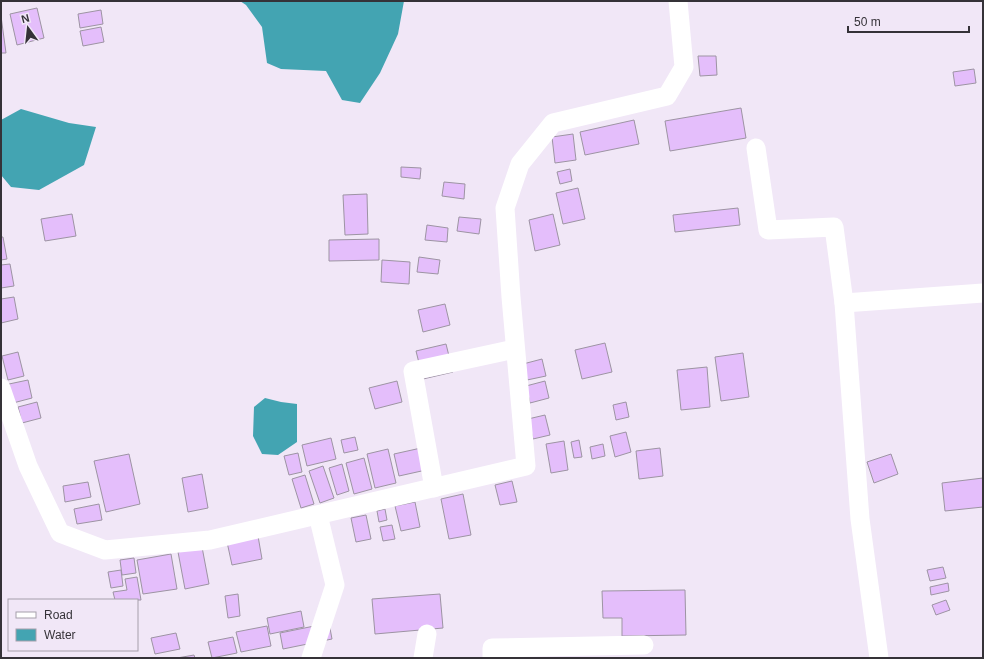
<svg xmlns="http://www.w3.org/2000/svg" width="984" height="659" font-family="Helvetica,sans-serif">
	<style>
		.water { fill: #43a4b2 }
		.building { fill: #e4befb; stroke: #9d94a3 }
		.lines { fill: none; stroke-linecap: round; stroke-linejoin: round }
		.street { stroke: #fff; stroke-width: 19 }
	</style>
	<rect width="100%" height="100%" fill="#f1e7f7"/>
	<g class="water">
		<polygon points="240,1 404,1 398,34 380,73 360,103 342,100 326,71 281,69 267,63 262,27 246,5"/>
		<polygon points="21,109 69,123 96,127 84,165 39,190 11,187 1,175 1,120"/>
		<polygon points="265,398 281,402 297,404 297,442 278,455 262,454 253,436 254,407"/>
	</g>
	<g class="building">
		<polygon points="37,8 44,38 17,45 10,14"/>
		<polygon points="101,10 103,24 80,28 78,14"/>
		<polygon points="1,16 6,53 1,53"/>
		<polygon points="101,27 104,42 83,46 80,31"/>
		<polygon points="698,56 716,56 717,75 700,76"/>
		<polygon points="974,69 976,83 955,86 953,72"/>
		<polygon points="741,108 746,138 670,151 665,121"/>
		<polygon points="634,120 639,144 585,155 580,132"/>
		<polygon points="573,134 576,160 555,163 552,137"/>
		<polygon points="401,167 421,168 420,179 401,177"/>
		<polygon points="570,169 572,181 560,184 557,172"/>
		<polygon points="444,182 465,184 464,199 442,196"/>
		<polygon points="578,188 585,219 563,224 556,193"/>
		<polygon points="367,194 368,234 345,235 343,195"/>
		<polygon points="738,208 740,225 675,232 673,215"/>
		<polygon points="72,214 76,236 45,241 41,219"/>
		<polygon points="553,214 560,245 535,251 529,220"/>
		<polygon points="459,217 481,219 479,234 457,231"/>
		<polygon points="427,225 448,228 447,242 425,240"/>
		<polygon points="1,237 3,237 7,259 1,260"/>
		<polygon points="379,239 379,260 329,261 329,240"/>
		<polygon points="419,257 440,260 438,274 417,272"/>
		<polygon points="382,260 410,262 409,284 381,282"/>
		<polygon points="10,264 14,286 1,288 1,265"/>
		<polygon points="14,297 18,319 1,323 1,299"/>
		<polygon points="445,304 450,325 423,332 418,310"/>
		<polygon points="605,343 612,372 582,379 575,350"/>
		<polygon points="446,344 453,372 423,379 416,351"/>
		<polygon points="18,352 24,376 8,380 2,356"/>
		<polygon points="743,353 749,397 721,401 715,357"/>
		<polygon points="542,359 546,376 527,380 523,364"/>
		<polygon points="707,367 710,407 681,410 677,370"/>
		<polygon points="28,380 32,398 13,403 9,384"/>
		<polygon points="397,381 402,402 375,409 369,388"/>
		<polygon points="545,381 549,398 530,403 526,386"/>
		<polygon points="37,402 41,418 22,423 18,407"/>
		<polygon points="626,402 629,417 616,420 613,405"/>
		<polygon points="545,415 550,435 533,439 528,419"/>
		<polygon points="626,432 631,452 615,457 610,436"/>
		<polygon points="355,437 358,450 344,453 341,440"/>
		<polygon points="331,438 336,459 307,466 302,445"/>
		<polygon points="579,440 582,457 574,458 571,442"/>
		<polygon points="564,441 568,470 551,473 546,444"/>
		<polygon points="603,444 605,456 592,459 590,447"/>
		<polygon points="421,448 426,470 399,476 394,454"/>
		<polygon points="660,448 663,476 639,479 636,451"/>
		<polygon points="388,449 396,483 375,488 367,454"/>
		<polygon points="298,453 302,472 289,475 284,456"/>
		<polygon points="129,454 140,504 106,512 94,461"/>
		<polygon points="891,454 898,474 874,483 867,462"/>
		<polygon points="364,458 372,489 354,494 346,463"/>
		<polygon points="342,464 349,491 337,495 329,468"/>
		<polygon points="323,466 334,498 320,503 309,471"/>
		<polygon points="202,474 208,508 188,512 182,478"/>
		<polygon points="305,475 314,504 301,508 292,479"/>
		<polygon points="983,478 983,507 945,511 942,483"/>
		<polygon points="512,481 517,502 500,505 495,485"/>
		<polygon points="88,482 91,497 65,502 63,486"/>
		<polygon points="463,494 471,535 449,539 441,499"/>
		<polygon points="415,502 420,527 401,531 395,506"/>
		<polygon points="99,504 102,520 77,524 74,509"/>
		<polygon points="385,509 387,520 379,522 377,511"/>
		<polygon points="366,515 371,539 356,542 351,518"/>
		<polygon points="392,525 395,539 383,541 380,527"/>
		<polygon points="258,536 262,559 232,565 227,542"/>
		<polygon points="202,547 209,584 185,589 178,552"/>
		<polygon points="171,554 177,589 143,594 137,560"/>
		<polygon points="134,558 136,573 122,575 120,560"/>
		<polygon points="943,567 946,578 930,581 927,570"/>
		<polygon points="121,570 123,586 111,588 108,572"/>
		<polygon points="137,577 141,600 115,600 113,592 127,590 125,579"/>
		<polygon points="948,583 949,591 931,595 930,587"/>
		<polygon points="685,590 686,635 622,636 622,618 603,618 602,591"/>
		<polygon points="238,594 240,616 228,618 225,596"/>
		<polygon points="440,594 443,628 375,634 372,599"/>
		<polygon points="946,600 950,610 936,615 932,605"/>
		<polygon points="301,611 304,627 270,634 267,618"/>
		<polygon points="329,623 332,639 283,649 280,633"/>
		<polygon points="267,626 271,646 241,652 236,632"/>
		<polygon points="176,633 180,649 155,654 151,638"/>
		<polygon points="233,637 237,653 212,658 208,642"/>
		<polygon points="194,655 195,658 177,658"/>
	</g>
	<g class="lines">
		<g class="street">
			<polyline points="756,148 768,230 834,227 844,303 860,519 879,658"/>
			<polyline points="844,303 983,293"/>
			<polyline points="1,388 28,466 60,533 105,550 210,540 526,466 511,297 505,208 520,164 553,123 667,96 684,67 678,1"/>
			<polyline points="434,488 413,371 515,349"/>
			<polyline points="311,658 335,585 318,515"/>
			<polyline points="423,658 427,634"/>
			<polyline points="492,658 492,648 644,645"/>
		</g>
	</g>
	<rect width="984" height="659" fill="none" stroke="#353238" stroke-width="4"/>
	<rect x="8" y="599" width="130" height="52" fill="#f1e7f7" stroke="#a69fab"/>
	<rect x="16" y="612" width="20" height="6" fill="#ffffff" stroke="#a69fab"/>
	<text x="44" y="619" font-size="12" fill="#353238">Road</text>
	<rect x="16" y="629" width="20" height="12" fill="#43a4b2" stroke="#a69fab"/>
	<text x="44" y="639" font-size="12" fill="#353238">Water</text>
	<g transform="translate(28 28) rotate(345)" stroke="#f1e7f7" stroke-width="3" paint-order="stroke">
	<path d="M0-3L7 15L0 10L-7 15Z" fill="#353238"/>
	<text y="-6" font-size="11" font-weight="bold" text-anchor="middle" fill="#353238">N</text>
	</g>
	<path d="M848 26v6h121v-6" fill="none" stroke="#353238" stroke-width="2"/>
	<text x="854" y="26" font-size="12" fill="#353238" stroke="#f1e7f7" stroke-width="3" paint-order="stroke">50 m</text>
</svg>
